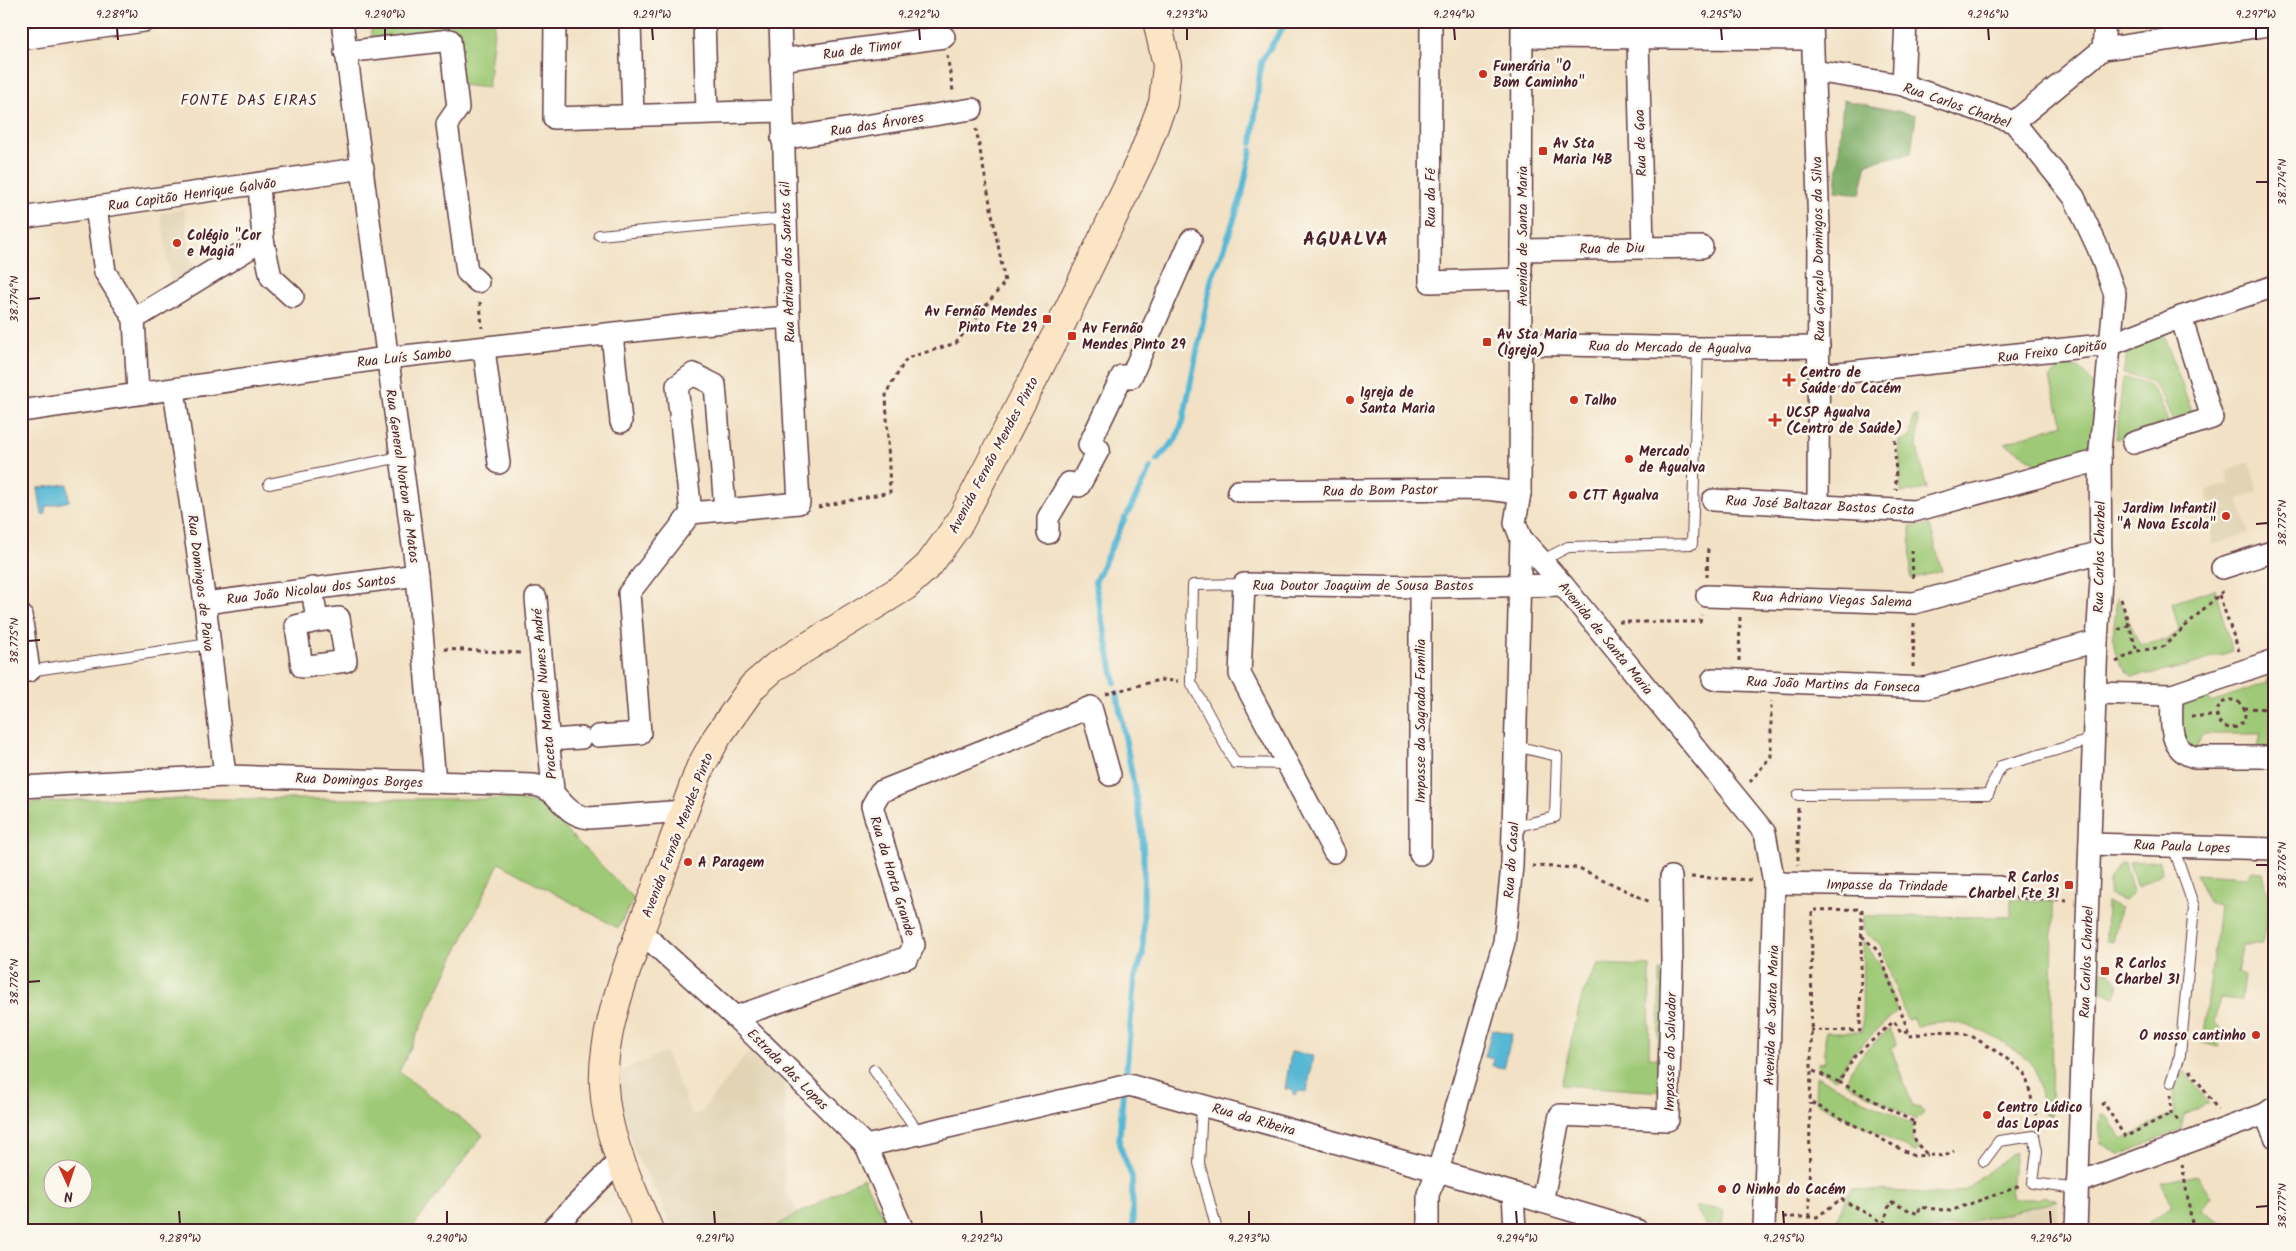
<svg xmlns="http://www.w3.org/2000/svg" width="2296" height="1251" font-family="Kalam,sans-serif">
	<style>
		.built { fill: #e1d3b4 }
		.green { fill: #9ec976; stroke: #747450; fill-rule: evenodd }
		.forest { fill: #7ead67; stroke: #646649 }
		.water { fill: #56b8d5; stroke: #506c80 }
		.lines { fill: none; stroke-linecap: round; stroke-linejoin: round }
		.stream { stroke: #56b8d5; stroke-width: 6 }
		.lane-casing { stroke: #633c42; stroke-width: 12 }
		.street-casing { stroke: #633c42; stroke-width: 24 }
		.secondary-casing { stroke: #633c42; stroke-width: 30 }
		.path { stroke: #633c42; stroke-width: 3; stroke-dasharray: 4 4; stroke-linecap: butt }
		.lane { stroke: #fff; stroke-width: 10 }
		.street { stroke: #fff; stroke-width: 21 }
		.secondary { stroke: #fce5c4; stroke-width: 28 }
		.ticks { fill: none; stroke: #4a1f2b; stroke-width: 2 }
		.poi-dot { fill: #c8321e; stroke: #fbf7ec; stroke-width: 2 }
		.labels { text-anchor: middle; stroke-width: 5; stroke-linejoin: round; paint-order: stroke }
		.street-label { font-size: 14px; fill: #4a1f2b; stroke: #fbf7ec }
		.poi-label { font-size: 14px; font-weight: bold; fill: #4a1f2b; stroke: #fbf7ec; text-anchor: start }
		.neighbourhood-label { font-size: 15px; letter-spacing: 1px; fill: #4a1f2b; stroke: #fbf7ec }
		.district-label { font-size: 19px; font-weight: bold; letter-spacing: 1px; fill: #4a1f2b; stroke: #fbf7ec }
		.neatline { fill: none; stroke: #4a1f2b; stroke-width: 2 }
		.ticks-label { font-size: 12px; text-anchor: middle; fill: #4a1f2b }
	</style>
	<rect width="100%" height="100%" fill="#fbf7ec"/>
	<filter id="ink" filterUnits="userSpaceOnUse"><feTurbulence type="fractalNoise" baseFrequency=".02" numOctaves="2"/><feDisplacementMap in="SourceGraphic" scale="10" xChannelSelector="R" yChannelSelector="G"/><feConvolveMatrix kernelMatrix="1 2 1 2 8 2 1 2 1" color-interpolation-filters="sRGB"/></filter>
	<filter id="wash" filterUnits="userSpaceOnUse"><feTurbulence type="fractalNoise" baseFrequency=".0096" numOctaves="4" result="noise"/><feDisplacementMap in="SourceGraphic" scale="20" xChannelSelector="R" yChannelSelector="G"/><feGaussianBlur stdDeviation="1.12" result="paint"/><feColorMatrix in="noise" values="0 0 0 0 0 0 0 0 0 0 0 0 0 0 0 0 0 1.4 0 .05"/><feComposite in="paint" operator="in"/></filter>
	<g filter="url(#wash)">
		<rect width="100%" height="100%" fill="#f2e1c4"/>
		<g class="built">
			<polygon points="184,209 193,273 171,287 161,213"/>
			<polygon points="2249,462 2258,491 2238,499 2249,533 2212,545 2207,491 2230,484 2226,471"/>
			<polygon points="751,1049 785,1080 784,1187 799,1213 769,1230 673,1230 660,1199 636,1155 625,1120 620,1088 621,1071 665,1052 692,1115 701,1112"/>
			<polygon points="2058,1201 2057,1230 1934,1230"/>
		</g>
		<g class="green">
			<polygon points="370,21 495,21 488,88 462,85 449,40 373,49"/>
			<path d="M2163,334L2193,414L2172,420C2161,390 2157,379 2123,374L2127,353L2144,341Z"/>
			<path d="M2064,365C2068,366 2075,367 2079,369C2106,385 2095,431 2094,456L2044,468L2005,443L2063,424L2049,378Z"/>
			<path d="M2123,378C2155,381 2158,394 2168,422L2116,439Z"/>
			<polygon points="1918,416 1917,447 1927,489 1901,493 1899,441 1910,438 1913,417"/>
			<polygon points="1930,525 1942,571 1911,579 1910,527"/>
			<path d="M2215,589L2232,651C2199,663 2167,673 2132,676C2105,656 2115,626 2117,597L2140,645L2167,640L2179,631L2172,603Z"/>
			<polygon points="2271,666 2275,666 2275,740 2264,748 2258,748 2261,734 2202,734 2196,750 2185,745 2178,718 2181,699 2199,691 2211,702 2266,683"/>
			<path d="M91,799H513L541,805L634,898L618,928L499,863L399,1072L483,1135L411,1230H21V804ZM52,1168H82V1198H52Z"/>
			<polygon points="2160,861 2162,873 2137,888 2129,862"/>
			<polygon points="2120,863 2125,863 2133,893 2124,901 2109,895 2109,881"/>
			<polygon points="2251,871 2263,872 2270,905 2262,945 2242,945 2237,973 2244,976 2241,1000 2220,998 2214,1022 2221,1028 2219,1047 2203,1043 2219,905 2209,903 2196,874 2247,877"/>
			<path d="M2011,899L2053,902L2051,1116L2044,1113C2041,1100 2040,1084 2035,1071C2030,1059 2018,1052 2007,1045C1980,1028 1949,1014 1916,1027L1913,1018L1907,1020L1881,947L1863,929V916L2011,917Z"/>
			<polygon points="2107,902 2120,908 2113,942 2106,941"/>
			<polygon points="1863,941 1882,967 1897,1011 1852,1054 1836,1079 1817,1069 1818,1063 1825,1062 1825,1032 1862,1032"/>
			<polygon points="1598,964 1650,966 1649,1057 1658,1058 1660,971 1669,972 1664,1092 1561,1085 1582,996"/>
			<polygon points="2102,971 2108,971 2119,985 2115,997 2101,991"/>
			<path d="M1890,1029L1897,1045L1891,1048L1913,1107L1919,1106L1924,1113L1917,1120L1845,1083C1854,1060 1871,1045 1890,1029Z"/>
			<polygon points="2185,1071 2209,1104 2184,1115 2181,1129 2120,1155 2101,1143 2099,1134 2101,1114 2107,1115 2121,1140 2175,1112 2174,1088"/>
			<polygon points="1816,1076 1912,1124 1913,1142 1919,1149 1915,1152 1815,1102"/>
			<polygon points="2015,1151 2011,1189 2013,1199 2037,1199 2043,1196 2058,1201 1934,1230 1831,1230 1851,1189 1947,1194 1965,1190"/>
			<polygon points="2196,1174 2211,1196 2201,1210 2231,1230 2149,1230 2149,1222 2173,1206 2161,1183"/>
			<polygon points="863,1178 891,1230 769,1230"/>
			<polygon points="1695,1207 1721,1209 1724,1212 1722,1224 1706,1225"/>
		</g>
		<polygon class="forest" points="1843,100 1916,115 1911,153 1867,163 1860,194 1836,191"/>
		<g class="water">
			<polygon points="67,484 69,501 45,507 46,514 42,515 38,488"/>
			<polygon points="1492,1029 1512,1034 1504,1068 1492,1066 1494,1059 1485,1057"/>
			<polygon points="1291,1052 1313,1055 1307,1092 1300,1091 1294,1095 1291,1089 1285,1089"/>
		</g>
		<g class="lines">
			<g class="stream">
				<polyline points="1252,143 1261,62 1287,21"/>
				<polyline points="1184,416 1212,277 1224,249 1242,195 1251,150"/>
				<polyline points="1157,460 1176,439 1184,419"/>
				<polyline points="1128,513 1151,468"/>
				<polyline points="1115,683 1095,582 1125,518"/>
				<polyline points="1117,693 1142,830 1144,866 1143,954 1134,981 1126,1075"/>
				<polyline points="1123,1091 1119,1144 1132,1177 1133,1230"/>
			</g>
		</g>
	</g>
	<g filter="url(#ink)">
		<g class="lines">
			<defs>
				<g id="lane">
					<polyline points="599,235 786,218"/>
					<polyline points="269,484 400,457"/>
					<polyline points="1541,561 1568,547 1692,544 1698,348"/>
					<polyline points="1244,584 1193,585 1191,682 1235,763 1288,764"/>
					<polyline points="29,671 209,644"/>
					<polyline points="1798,795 1988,794 2001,766 2094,739"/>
					<polyline points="1514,827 1555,817 1557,756 1515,746"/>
					<polyline points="874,1070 919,1133"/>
					<polyline points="2171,1082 2180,1055 2194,907 2173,846"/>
					<polyline points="1202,1105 1199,1163 1217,1230"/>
					<polyline points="1984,1161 1999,1141 2034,1136 2037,1151 2033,1183 2077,1189"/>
				</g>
				<g id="street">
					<polyline points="342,21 417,575 435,782"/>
					<polyline points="555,21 554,118 781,111"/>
					<polyline points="704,21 707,112"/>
					<polyline points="1431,21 1430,282 1522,279"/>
					<polyline points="1522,21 1520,493 1515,523 1521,538 1563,585 1765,833 1774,883 1764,1230"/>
					<polyline points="1812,21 1819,230 1818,506"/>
					<polyline points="630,25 633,115"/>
					<polyline points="1523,37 1812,39"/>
					<polyline points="21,39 144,21"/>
					<polyline points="1638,39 1643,248"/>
					<polyline points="2103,49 2105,21"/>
					<polyline points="345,52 450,40 458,108 447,124 467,272 478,282"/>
					<polyline points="780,60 944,37"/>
					<polyline points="1814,71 1903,85 2014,122 2074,197 2098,248 2115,294 2100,450 2101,580 2097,641 2076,1230"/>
					<polyline points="1903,85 1906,21"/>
					<polyline points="2014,122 2103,49 2275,24"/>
					<polyline points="782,139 972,109"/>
					<polyline points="96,207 105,272 134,319 138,393"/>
					<polyline points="21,218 363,168"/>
					<polyline points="263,240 271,277 293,297"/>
					<polyline points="1521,250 1702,247"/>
					<polyline points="134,319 263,240 259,185"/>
					<polyline points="612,334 621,422"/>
					<polyline points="1521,344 1698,348 1819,347"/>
					<polyline points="484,349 499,463"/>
					<polyline points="1820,375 2112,344 2181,317 2275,286"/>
					<polyline points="174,390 205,603 225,776"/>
					<polyline points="21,411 386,358 688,325 789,317"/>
					<polyline points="2133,443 2212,418 2181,317"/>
					<polyline points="1238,491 1486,489 1520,493"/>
					<polyline points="1713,500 1914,511 2100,460"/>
					<polyline points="725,509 715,385 693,374 677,386 691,513 799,503 789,317 780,21"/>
					<polyline points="1048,533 1048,518 1069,483 1079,486 1099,449 1089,445 1122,376 1131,377 1191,240"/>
					<polyline points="2222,568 2275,551"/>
					<polyline points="312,588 317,621 339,618 346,661 302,667 296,626 317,621"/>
					<polyline points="1707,596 1914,603 2101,552"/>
					<polyline points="536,598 553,791"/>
					<polyline points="205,603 417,575"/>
					<polyline points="21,615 29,671"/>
					<polyline points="1713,679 1925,688 2097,641"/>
					<polyline points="2095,693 2172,695 2275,660"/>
					<path d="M2172,695C2172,718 2166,749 2194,757H2267L2275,754"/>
					<polyline points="598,736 640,733 629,593 691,513"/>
					<polyline points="549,740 581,738"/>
					<path d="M21,787L225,776L534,785C563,790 558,813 589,818L684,811"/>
					<polyline points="2090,844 2275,849"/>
					<polyline points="1334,852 1240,674 1244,584 1420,587 1563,585"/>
					<polyline points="1420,854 1420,587"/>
					<polyline points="1774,883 1999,887"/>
					<polyline points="640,931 735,1017 866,1146 903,1230"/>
					<polyline points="735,1017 908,957 914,945 872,806 880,792 1091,707 1110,775"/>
					<polyline points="2275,1107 2265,1114 2275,1137"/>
					<polyline points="866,1146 1129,1085 1438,1171 1637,1230"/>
					<polyline points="2077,1183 2265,1114"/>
					<polyline points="1513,1194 1515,1230"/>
					<polyline points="1542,1202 1560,1115 1668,1120 1672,962 1671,877"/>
					<polyline points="551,1230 620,1160"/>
					<polyline points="1428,1230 1428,1194 1438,1171 1504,942 1512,866 1521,538"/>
				</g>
				<path id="secondary" d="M649,1230C630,1184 606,1136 604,1086C601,1030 630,960 649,907C666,861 683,814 700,768L717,737L753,686L776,666L906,586L929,565L960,522L1058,331L1143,155L1163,103L1167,65L1157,21"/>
			</defs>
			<use href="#lane" class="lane-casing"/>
			<use href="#street" class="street-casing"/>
			<use href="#secondary" class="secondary-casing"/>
			<g class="path">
				<polyline points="947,55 953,91"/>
				<polyline points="480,302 482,328"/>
				<polyline points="1895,440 1896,490"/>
				<polyline points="818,507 890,492 886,393 907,358 956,343 1005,282 976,129"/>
				<polyline points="1912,550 1913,582"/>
				<polyline points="1707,577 1708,548"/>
				<polyline points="2219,595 2239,651"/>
				<polyline points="2121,599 2137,651"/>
				<polyline points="1619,622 1700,622 1702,615"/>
				<polyline points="2118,630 2129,625"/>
				<polyline points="444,649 520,653"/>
				<polyline points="1739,661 1740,617"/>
				<polyline points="2116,662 2137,651 2163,647 2222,592 2222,588"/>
				<polyline points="1913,667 1914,623"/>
				<polyline points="1106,694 1159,680 1178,681"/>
				<circle cx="2231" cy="714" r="14"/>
				<polyline points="2244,708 2275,709"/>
				<polyline points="2191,716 2217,716"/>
				<polyline points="1750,782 1771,756 1771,701"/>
				<polyline points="1798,808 1798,865"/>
				<polyline points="1532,866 1579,868 1650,902"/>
				<polyline points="1691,877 1752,880"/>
				<polyline points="2015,898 2069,900"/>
				<polyline points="1862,936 1879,952 1910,1036 1938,1031 1970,1035 2002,1055 2025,1073 2038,1124"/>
				<polyline points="1810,1030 1860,1031 1862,909 1812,910 1811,1070"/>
				<polyline points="1908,1032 1901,1033 1894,1021 1855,1056 1839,1082 1811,1070 1810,1102 1914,1156 1928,1155"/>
				<polyline points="2190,1070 2218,1110"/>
				<polyline points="1839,1082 1916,1123"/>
				<polyline points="2171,1095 2171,1113 2181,1123"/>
				<polyline points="2101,1105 2104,1103 2125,1137 2171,1113"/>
				<path d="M1914,1122C1911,1138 1917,1145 1928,1155L1945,1156L1954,1151"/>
				<polyline points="2182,1164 2193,1230"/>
				<polyline points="1783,1217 1817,1217 1841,1199 1884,1223 1890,1202 1918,1214 1920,1207 1950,1211 2020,1186"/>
				<polyline points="1809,1217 1810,1103"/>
			</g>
			<use href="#lane" class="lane"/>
			<use href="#street" class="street"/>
			<use href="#secondary" class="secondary"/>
		</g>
	</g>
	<path class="ticks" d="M117,28L118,40M385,28V40M652,28L653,40M919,28L920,40M1187,28V40M1454,28L1455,40M1721,28L1722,40M1988,28L1989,40M2256,28V40M2256,182H2268M28,299L40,298M2256,524L2268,523M28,641L40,640M2256,865H2268M28,982L40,981M2256,1207L2268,1206M179,1211L180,1224M447,1211V1224M714,1211L715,1224M981,1211L982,1224M1249,1211V1224M1516,1211L1517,1224M1783,1211L1784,1224M2050,1211L2051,1224"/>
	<g class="poi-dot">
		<circle cx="1483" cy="74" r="5"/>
		<rect x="1538" y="146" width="10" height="10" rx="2.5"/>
		<circle cx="177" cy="243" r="5"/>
		<rect x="1042" y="314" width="10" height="10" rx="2.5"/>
		<rect x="1067" y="331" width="10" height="10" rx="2.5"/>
		<rect x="1482" y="337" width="10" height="10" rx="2.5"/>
		<path d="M1786.5 372.5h5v5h5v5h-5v5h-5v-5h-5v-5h5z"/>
		<circle cx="1350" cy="400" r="5"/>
		<circle cx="1574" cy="400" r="5"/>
		<path d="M1772.5 412.5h5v5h5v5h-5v5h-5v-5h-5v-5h5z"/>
		<circle cx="1629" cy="459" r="5"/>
		<circle cx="1573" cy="495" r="5"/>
		<circle cx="2226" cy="516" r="5"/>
		<circle cx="688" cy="862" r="5"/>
		<rect x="2064" y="880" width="10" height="10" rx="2.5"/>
		<rect x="2100" y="966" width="10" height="10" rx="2.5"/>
		<circle cx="2256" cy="1035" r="5"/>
		<circle cx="1987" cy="1115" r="5"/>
		<circle cx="1722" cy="1189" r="5"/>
	</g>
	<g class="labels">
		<g class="street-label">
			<text transform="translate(862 49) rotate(-8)" y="5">Rua de Timor</text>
			<text transform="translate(1957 105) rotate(19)" y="5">Rua Carlos Charbel</text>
			<text transform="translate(877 124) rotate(-9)" y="5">Rua das Árvores</text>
			<text transform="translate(1640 143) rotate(-92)" y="5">Rua de Goa</text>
			<text transform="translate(192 194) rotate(-8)" y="5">Rua Capitão Henrique Galvão</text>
			<text transform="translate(1430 198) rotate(-90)" y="5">Rua da Fé</text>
			<text transform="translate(1522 236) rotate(-90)" y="5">Avenida de Santa Maria</text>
			<text transform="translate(1612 248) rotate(-1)" y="5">Rua de Diu</text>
			<text transform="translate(1818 249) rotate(-91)" y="5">Rua Gonçalo Domingos da Silva</text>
			<text transform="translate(787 262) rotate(-92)" y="5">Rua Adriano dos Santos Gil</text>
			<text transform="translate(1670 347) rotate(1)" y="5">Rua do Mercado de Agualva</text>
			<text transform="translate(2052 351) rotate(-7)" y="5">Rua Freixo Capitão</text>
			<text transform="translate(404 357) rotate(-6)" y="5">Rua Luís Sambo</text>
			<text transform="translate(993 455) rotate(-62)" y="5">Avenida Fernão Mendes Pinto</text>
			<text transform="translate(403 476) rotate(82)" y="5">Rua General Norton de Matos</text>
			<text transform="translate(1380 490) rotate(-1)" y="5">Rua do Bom Pastor</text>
			<text transform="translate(1820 505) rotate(3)" y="5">Rua José Baltazar Bastos Costa</text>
			<text transform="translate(2099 557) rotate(-89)" y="5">Rua Carlos Charbel</text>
			<text transform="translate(201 583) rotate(83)" y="5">Rua Domingos de Paiva</text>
			<text x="1363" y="590">Rua Doutor Joaquim de Sousa Bastos</text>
			<text transform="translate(311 589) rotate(-7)" y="5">Rua João Nicolau dos Santos</text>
			<text transform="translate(1832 599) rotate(2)" y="5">Rua Adriano Viegas Salema</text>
			<text transform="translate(1606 638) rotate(51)" y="5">Avenida de Santa Maria</text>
			<text transform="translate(1833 684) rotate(2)" y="5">Rua João Martins da Fonseca</text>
			<text transform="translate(544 694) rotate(-95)" y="5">Praceta Manuel Nunes André</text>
			<text transform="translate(1420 721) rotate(-90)" y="5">Impasse da Sagrada Família</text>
			<text transform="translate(359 780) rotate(2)" y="5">Rua Domingos Borges</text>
			<text transform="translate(677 835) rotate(-69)" y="5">Avenida Fernão Mendes Pinto</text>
			<text transform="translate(2182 846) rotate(2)" y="5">Rua Paula Lopes</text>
			<text transform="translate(1511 860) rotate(-86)" y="5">Rua do Casal</text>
			<text transform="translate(893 876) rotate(73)" y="5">Rua da Horta Grande</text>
			<text transform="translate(1887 885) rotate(1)" y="5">Impasse da Trindade</text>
			<text transform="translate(2086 962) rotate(-88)" y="5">Rua Carlos Charbel</text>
			<text transform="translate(1771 1015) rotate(-88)" y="5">Avenida de Santa Maria</text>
			<text transform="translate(1670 1052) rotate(-89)" y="5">Impasse do Salvador</text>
			<text transform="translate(788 1069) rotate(45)" y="5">Estrada das Lopas</text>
			<text transform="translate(1254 1119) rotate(16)" y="5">Rua da Ribeira</text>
		</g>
		<g class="poi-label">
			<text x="1493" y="71">Funerária "O<tspan x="1493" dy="16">Bom Caminho"</tspan></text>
			<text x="1553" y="148">Av Sta<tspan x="1553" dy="16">Maria 14B</tspan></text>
			<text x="187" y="240">Colégio "Cor<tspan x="187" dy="16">e Magia"</tspan></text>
			<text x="1037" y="316" text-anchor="end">Av Fernão Mendes<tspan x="1037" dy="16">Pinto Fte 29</tspan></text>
			<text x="1082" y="333">Av Fernão<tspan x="1082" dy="16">Mendes Pinto 29</tspan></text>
			<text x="1497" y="339">Av Sta Maria<tspan x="1497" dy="16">(Igreja)</tspan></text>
			<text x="1800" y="377">Centro de<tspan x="1800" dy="16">Saúde do Cacém</tspan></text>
			<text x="1360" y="397">Igreja de<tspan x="1360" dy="16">Santa Maria</tspan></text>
			<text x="1584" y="405">Talho</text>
			<text x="1786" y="417">UCSP Agualva<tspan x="1786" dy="16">(Centro de Saúde)</tspan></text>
			<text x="1639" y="456">Mercado<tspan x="1639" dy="16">de Agualva</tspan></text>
			<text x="1583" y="500">CTT Agualva</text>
			<text x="2216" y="513" text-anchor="end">Jardim Infantil<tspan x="2216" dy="16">"A Nova Escola"</tspan></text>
			<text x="698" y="867">A Paragem</text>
			<text x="2059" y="882" text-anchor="end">R Carlos<tspan x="2059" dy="16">Charbel Fte 31</tspan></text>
			<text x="2115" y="968">R Carlos<tspan x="2115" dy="16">Charbel 31</tspan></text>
			<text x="2246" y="1040" text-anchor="end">O nosso cantinho</text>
			<text x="1997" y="1112">Centro Lúdico<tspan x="1997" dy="16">das Lopas</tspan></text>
			<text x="1732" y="1194">O Ninho do Cacém</text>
		</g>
		<g class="neighbourhood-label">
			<text x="249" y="105">FONTE DAS EIRAS</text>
		</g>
		<g class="district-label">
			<text x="1346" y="245">AGUALVA</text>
		</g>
	</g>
	<rect width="2296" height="1251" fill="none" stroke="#fbf7ec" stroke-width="55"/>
	<g transform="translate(68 1184) rotate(177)"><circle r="24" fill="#fbf7ec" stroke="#b4a19f"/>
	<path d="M0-4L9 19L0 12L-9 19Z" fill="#c8321e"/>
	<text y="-8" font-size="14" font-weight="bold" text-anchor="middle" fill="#4a1f2b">N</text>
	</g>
	<rect x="28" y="28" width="2240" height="1196" class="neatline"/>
	<g class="ticks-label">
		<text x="117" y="18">9.289°W</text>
		<text x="385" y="18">9.290°W</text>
		<text x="652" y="18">9.291°W</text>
		<text x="919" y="18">9.292°W</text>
		<text x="1187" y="18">9.293°W</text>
		<text x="1454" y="18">9.294°W</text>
		<text x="1721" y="18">9.295°W</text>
		<text x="1988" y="18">9.296°W</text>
		<text x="2256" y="18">9.297°W</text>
		<text transform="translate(2282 182) rotate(-90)" y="4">38.774°N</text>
		<text transform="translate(14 299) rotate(-90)" y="4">38.774°N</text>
		<text transform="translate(2282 523) rotate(-90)" y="4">38.775°N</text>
		<text transform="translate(14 641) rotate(-90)" y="4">38.775°N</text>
		<text transform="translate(2282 865) rotate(-90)" y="4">38.776°N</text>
		<text transform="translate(14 982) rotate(-90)" y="4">38.776°N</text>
		<text transform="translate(2282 1206) rotate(-90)" y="4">38.777°N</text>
		<text x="180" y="1242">9.289°W</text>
		<text x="447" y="1242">9.290°W</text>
		<text x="715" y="1242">9.291°W</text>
		<text x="982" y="1242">9.292°W</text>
		<text x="1249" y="1242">9.293°W</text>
		<text x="1517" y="1242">9.294°W</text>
		<text x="1784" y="1242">9.295°W</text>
		<text x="2051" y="1242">9.296°W</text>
	</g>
</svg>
